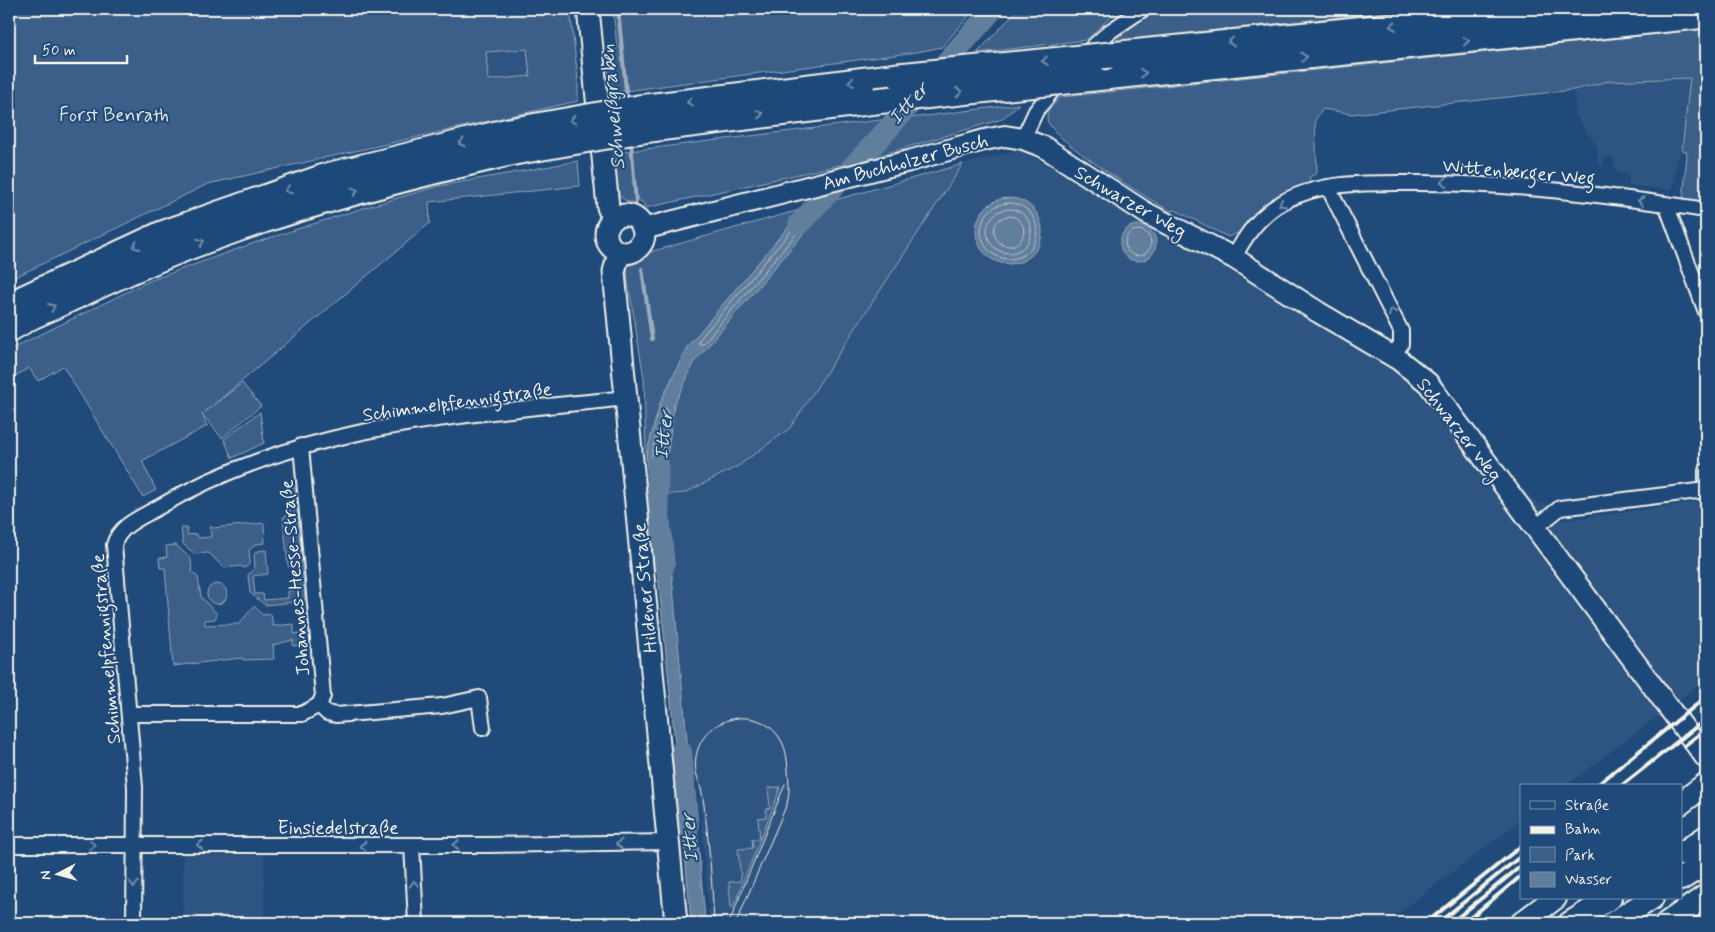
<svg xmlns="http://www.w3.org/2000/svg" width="1715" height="932" font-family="Mynerve,sans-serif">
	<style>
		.built { fill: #2d5581 }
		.green { fill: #3a5f88; stroke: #97a8b8; fill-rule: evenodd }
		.water { fill: #627e9d; stroke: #9cacbb }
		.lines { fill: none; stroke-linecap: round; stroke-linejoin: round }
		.shore { stroke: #bac3ca; stroke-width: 1 }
		.stream { stroke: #9cacbb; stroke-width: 4 }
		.river { stroke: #627e9d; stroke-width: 22 }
		.minor-casing { stroke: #f4f1e8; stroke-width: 18 }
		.secondary-casing { stroke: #f4f1e8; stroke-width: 24 }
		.primary-casing { stroke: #f4f1e8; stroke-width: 25 }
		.trunk-casing { stroke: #f4f1e8; stroke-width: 26 }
		.motorway-casing { stroke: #f4f1e8; stroke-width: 29 }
		.minor { stroke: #1f4a7a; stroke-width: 14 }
		.secondary { stroke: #1f4a7a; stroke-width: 20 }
		.primary { stroke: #1f4a7a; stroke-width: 21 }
		.trunk { stroke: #1f4a7a; stroke-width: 22 }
		.motorway { stroke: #1f4a7a; stroke-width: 25 }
		.tram { stroke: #f4f1e8; stroke-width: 1 }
		.rail { stroke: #f4f1e8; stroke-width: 4 }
		.motorway-bridge-casing { stroke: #f4f1e8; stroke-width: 29; stroke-linecap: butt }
		.motorway-bridge { stroke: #1f4a7a; stroke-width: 25 }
		.oneway { stroke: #748da6 }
		.labels { text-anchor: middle; stroke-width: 4; stroke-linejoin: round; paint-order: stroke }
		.park-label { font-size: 19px; fill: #e1e2de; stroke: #1f4a7a }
		.street-label { font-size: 19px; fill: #f4f1e8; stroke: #1f4a7a }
		.water-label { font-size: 20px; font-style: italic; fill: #dee0dd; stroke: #1f4a7a }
	</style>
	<rect width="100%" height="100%" fill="#1f4a7a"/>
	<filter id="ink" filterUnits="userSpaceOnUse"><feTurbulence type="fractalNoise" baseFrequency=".02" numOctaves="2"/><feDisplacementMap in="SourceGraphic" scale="10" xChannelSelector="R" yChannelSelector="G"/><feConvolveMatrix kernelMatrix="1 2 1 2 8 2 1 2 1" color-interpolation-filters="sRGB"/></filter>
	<g filter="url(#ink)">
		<g class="built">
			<polygon points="527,49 530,76 488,80 485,52"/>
			<polygon points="1691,78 1682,150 1677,159 1673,188 1669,190 1628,185 1629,177 1626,173 1619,173 1614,168 1615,161 1611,157 1603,157 1603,166 1598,164 1598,148 1576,116 1573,90 1609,81"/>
			<polygon points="1020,150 1232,263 1407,376 1537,503 1547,505 1558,521 1706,501 1706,679 1566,786 1521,786 1521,820 1385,923 707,923 709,908 698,781 693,781 668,533 662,495 685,493 790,428 963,164"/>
			<polygon points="183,854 264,855 264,923 183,923"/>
		</g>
		<g class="green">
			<path d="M9,9H570L578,80V101L208,184L9,280ZM527,49L530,76L488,80L486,52Z"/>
			<polygon points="613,9 975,9 942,47 917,52 610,93 608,67 617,47"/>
			<polygon points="1018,9 1119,9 1086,40 977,53"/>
			<polygon points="1164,9 1414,9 1115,41 1137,22"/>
			<path d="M1706,29V204L1683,201L1687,152L1682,150L1690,78L1609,81L1573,90L1352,114L1323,109L1315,120L1317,173L1309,177L1311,187L1255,215L1238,233L1228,237L1175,210L1170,211C1151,200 1049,139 1047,119C1046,111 1055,103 1061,97Z"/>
			<polygon points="1019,104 1002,119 871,158 902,119"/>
			<polygon points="888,119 853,162 646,208 642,201 628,202 618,195 613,153"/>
			<polygon points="578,161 580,186 429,202 430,223 205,412 242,383 261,406 222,438 202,414 207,426 142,461 156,490 143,497 63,366 38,381 29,368 9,380 9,350 149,281 251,244 363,208 439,186"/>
			<polygon points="963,164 790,428 738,466 685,493 662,495 651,491 646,457 644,378 628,282 627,267 632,257"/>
			<polygon points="260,412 264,443 232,458 224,439"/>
			<polygon points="295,487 305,601 265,605 250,593 248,575 255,567 254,555 257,551 266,550 268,574 253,576 255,594 263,594 264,600 288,598 288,591 295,590 293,568 288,566 283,517 290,514 287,488"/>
			<polygon points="264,523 265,543 256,544 249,550 250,563 245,568 241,566 224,568 209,553 195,554 183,544 181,528 187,528 187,535 196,534 199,538 211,537 210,526 213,528"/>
			<polygon points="176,545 191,559 192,572 198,577 201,597 217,614 215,619 205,620 205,625 239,624 254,606 263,615 271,614 273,626 294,624 294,634 300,633 301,645 293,646 293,640 273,645 274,659 243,660 242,658 173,666 165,568 160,568 159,558 167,557 166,546"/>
			<circle cx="217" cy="594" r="10"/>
			<polygon points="780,787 777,797 733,907 731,908 729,882 741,881 738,849 753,848 752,839 760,839 758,818 766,817 766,809 770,808 768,788"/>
		</g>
		<g class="water">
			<polygon points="982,9 1003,9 967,48 948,49"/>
			<polygon points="888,119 902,119 871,158 853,162"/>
			<circle cx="1009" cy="231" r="33"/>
			<polygon points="833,199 695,361 674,405 662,495 650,496 646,457 649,444 660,403 687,347 805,207"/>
			<circle cx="1138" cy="243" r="18"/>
			<polygon points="668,533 691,781 679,782 654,535"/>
			<polygon points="694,797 705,919 691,921 680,798"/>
		</g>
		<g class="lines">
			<g class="shore">
				<polyline points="985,9 985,13 974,26 976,29 996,9"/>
				<circle cx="1009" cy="231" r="28"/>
				<circle cx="1009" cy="231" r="22"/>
				<polygon points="811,210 813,214 703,344 699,344 699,340 807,212"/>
				<circle cx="1009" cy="231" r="15"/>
				<circle cx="1138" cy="243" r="13"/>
				<polygon points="666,408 668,411 659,480 656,482 654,480 651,457 663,410"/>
			</g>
			<g class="stream">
				<polyline points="618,9 627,101"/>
				<polyline points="631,140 636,203"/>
				<polyline points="642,269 652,339"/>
			</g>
			<g class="river">
				<polyline points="799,224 887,130 993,9"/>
				<polyline points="658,465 657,496 664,565"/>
				<polyline points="681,752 688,827"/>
			</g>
			<defs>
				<g id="minor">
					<polyline points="1083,56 1109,32 1143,9"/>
					<polyline points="1023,139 1036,111 1060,81"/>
					<polyline points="1328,187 1401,331 1401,344 1393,356"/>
					<polyline points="1666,204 1706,312"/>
					<path d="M1234,258C1245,235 1260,215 1283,202C1319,182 1365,183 1405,183C1506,182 1607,195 1706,210"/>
					<polyline points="1706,490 1706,471"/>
					<polyline points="1535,528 1560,508 1706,490"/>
					<polyline points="319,705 327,713 336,715 442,706 479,698 483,728"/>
					<polyline points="130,714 302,714 319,705 323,696 301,446"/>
					<polyline points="9,845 489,845 667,842"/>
					<polyline points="412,845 416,923"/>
					<path d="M134,923L135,787L114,545C119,525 142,517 159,507C301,423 466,415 627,398"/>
				</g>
				<polyline id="secondary" points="643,229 909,161 984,140 1005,136 1023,139 1044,147 1146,213 1234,258 1318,312 1399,360 1428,383 1706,758"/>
				<g id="primary">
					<polyline points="588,9 608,207 613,219"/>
					<circle cx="625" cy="234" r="19"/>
					<polyline points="619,253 614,272 676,923"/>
				</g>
				<g id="trunk">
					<polyline points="1681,803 1706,784"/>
					<polyline points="1681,854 1706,837"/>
					<polyline points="1681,879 1706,863"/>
					<polyline points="1522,923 1555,898"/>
					<polyline points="1570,923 1610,898"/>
					<polyline points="1613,923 1652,898"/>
					<polyline points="1667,923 1706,896"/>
				</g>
				<g id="motorway">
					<polyline points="1111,55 1563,9"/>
					<polyline points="1094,78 1706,15"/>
					<polyline points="639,108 899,76"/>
					<polyline points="642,130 875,101"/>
					<polyline points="9,305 162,234 327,176 509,131"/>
					<path d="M9,329L32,316C84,293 135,267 188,247C294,206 403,177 514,152"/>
				</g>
			</defs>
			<use href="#minor" class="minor-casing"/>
			<use href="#secondary" class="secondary-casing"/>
			<use href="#primary" class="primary-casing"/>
			<use href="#trunk" class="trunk-casing"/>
			<use href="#motorway" class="motorway-casing"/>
			<use href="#minor" class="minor"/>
			<use href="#secondary" class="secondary"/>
			<use href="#primary" class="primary"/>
			<use href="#trunk" class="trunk"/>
			<use href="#motorway" class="motorway"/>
			<g class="tram">
				<path d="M714,923C712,882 709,839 703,798C701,784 693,772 696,757C702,717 756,703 779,737C786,747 787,758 788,770C789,782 790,792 787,804L736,923"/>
				<polyline points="729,923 785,784"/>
			</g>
			<g class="rail">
				<polyline points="1684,746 1706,729"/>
				<polyline points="1596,786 1706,697"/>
				<polyline points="1621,786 1706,719"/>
				<polyline points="1426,923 1521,846"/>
				<polyline points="1438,923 1521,856"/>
				<polyline points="1451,923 1521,866"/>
				<polyline points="1464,923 1521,876"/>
			</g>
			<defs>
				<g id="motorway-bridge">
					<polyline points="899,76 1111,55"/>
					<polyline points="875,101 1094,78"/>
					<polyline points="509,131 639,108"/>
					<polyline points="514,152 642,130"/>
				</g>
			</defs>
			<use href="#motorway-bridge" class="motorway-bridge-casing"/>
			<use href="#motorway-bridge" class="motorway-bridge"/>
		</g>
		<defs><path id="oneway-chevron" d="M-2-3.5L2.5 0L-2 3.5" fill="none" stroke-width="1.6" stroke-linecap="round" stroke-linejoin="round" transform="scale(1.25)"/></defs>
		<g class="oneway">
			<use href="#oneway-chevron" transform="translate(1393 26) rotate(174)"/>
			<use href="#oneway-chevron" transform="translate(1466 41) rotate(-6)"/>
			<use href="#oneway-chevron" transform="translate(1231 42) rotate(174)"/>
			<use href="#oneway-chevron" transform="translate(1304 57) rotate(-6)"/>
			<use href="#oneway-chevron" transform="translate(1045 61) rotate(174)"/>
			<use href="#oneway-chevron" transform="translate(1143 73) rotate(-6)"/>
			<use href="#oneway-chevron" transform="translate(851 82) rotate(173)"/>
			<use href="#oneway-chevron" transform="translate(959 92) rotate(-6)"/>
			<use href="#oneway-chevron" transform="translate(690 102) rotate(173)"/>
			<use href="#oneway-chevron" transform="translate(760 114) rotate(-8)"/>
			<use href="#oneway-chevron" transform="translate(573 120) rotate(170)"/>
			<use href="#oneway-chevron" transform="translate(462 143) rotate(166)"/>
			<use href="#oneway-chevron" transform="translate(1444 182) rotate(180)"/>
			<use href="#oneway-chevron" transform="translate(288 190) rotate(161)"/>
			<use href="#oneway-chevron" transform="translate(355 191) rotate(-15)"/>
			<use href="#oneway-chevron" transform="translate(1641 201) rotate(-174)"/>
			<use href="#oneway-chevron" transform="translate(1282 204) rotate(150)"/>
			<use href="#oneway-chevron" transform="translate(201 242) rotate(-20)"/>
			<use href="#oneway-chevron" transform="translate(136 246) rotate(155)"/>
			<use href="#oneway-chevron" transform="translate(52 307) rotate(-24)"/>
			<use href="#oneway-chevron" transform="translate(1392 312) rotate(-117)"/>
			<use href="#oneway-chevron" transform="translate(619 844) rotate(180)"/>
			<use href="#oneway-chevron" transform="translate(92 845) rotate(1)"/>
			<use href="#oneway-chevron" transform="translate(200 845) rotate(-179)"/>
			<use href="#oneway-chevron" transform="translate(456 845) rotate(180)"/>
			<use href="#oneway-chevron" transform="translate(363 846) rotate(180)"/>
			<use href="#oneway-chevron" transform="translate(134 884) rotate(90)"/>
			<use href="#oneway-chevron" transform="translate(414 884) rotate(-93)"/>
		</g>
	</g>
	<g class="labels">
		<g class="park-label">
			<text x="114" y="121">Forst Benrath</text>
		</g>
		<g class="street-label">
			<text transform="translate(905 161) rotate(-15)" y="7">Am Buchholzer Busch</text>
			<text transform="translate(1519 171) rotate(5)" y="7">Wittenberger Weg</text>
			<text transform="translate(1131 201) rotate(30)" y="7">Schwarzer Weg</text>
			<text transform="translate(457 401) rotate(-8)" y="7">Schimmelpfennigstraße</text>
			<text transform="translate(1460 429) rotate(52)" y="7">Schwarzer Weg</text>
			<text transform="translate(294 578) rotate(-95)" y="7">Johannes-Hesse-Straße</text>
			<text transform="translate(644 588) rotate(-95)" y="7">Hildener Straße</text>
			<text transform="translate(105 649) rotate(-95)" y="7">Schimmelpfennigstraße</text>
			<text x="338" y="834">Einsiedelstraße</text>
		</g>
		<g class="water-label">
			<text transform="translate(908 103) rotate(-48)" y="7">Itter</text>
			<text transform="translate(612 107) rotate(-95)" y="7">Schweißgraben</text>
			<text transform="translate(663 435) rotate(-84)" y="7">Itter</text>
			<text transform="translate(689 838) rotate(-95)" y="7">Itter</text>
		</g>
	</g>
	<rect width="1715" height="932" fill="none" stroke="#1f4a7a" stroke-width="30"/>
	<rect x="15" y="15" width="1685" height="902" fill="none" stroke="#f4f1e8" stroke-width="2" filter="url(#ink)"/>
	<rect x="1520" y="784" width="162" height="115" fill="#1f4a7a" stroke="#748da6"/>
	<rect x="1530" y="801" width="25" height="8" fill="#1f4a7a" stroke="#748da6"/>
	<text x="1565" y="810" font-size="15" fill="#f4f1e8">Straße</text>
	<rect x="1530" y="826" width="25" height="8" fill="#f4f1e8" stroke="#748da6"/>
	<text x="1565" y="834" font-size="15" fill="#f4f1e8">Bahn</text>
	<rect x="1530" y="847" width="25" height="15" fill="#3a5f88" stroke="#748da6"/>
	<text x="1565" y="860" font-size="15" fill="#f4f1e8">Park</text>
	<rect x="1530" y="872" width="25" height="15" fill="#627e9d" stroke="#748da6"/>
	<text x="1565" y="884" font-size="15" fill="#f4f1e8">Wasser</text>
	<g transform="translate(58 874) rotate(264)" stroke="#1f4a7a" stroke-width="4" paint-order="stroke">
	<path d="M0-4L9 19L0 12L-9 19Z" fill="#f4f1e8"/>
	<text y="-8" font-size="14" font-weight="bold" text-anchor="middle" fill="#f4f1e8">N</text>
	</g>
	<path d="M35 55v8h92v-8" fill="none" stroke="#f4f1e8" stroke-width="2.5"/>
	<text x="42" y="55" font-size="15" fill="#f4f1e8" stroke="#1f4a7a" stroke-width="4" paint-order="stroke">50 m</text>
</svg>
